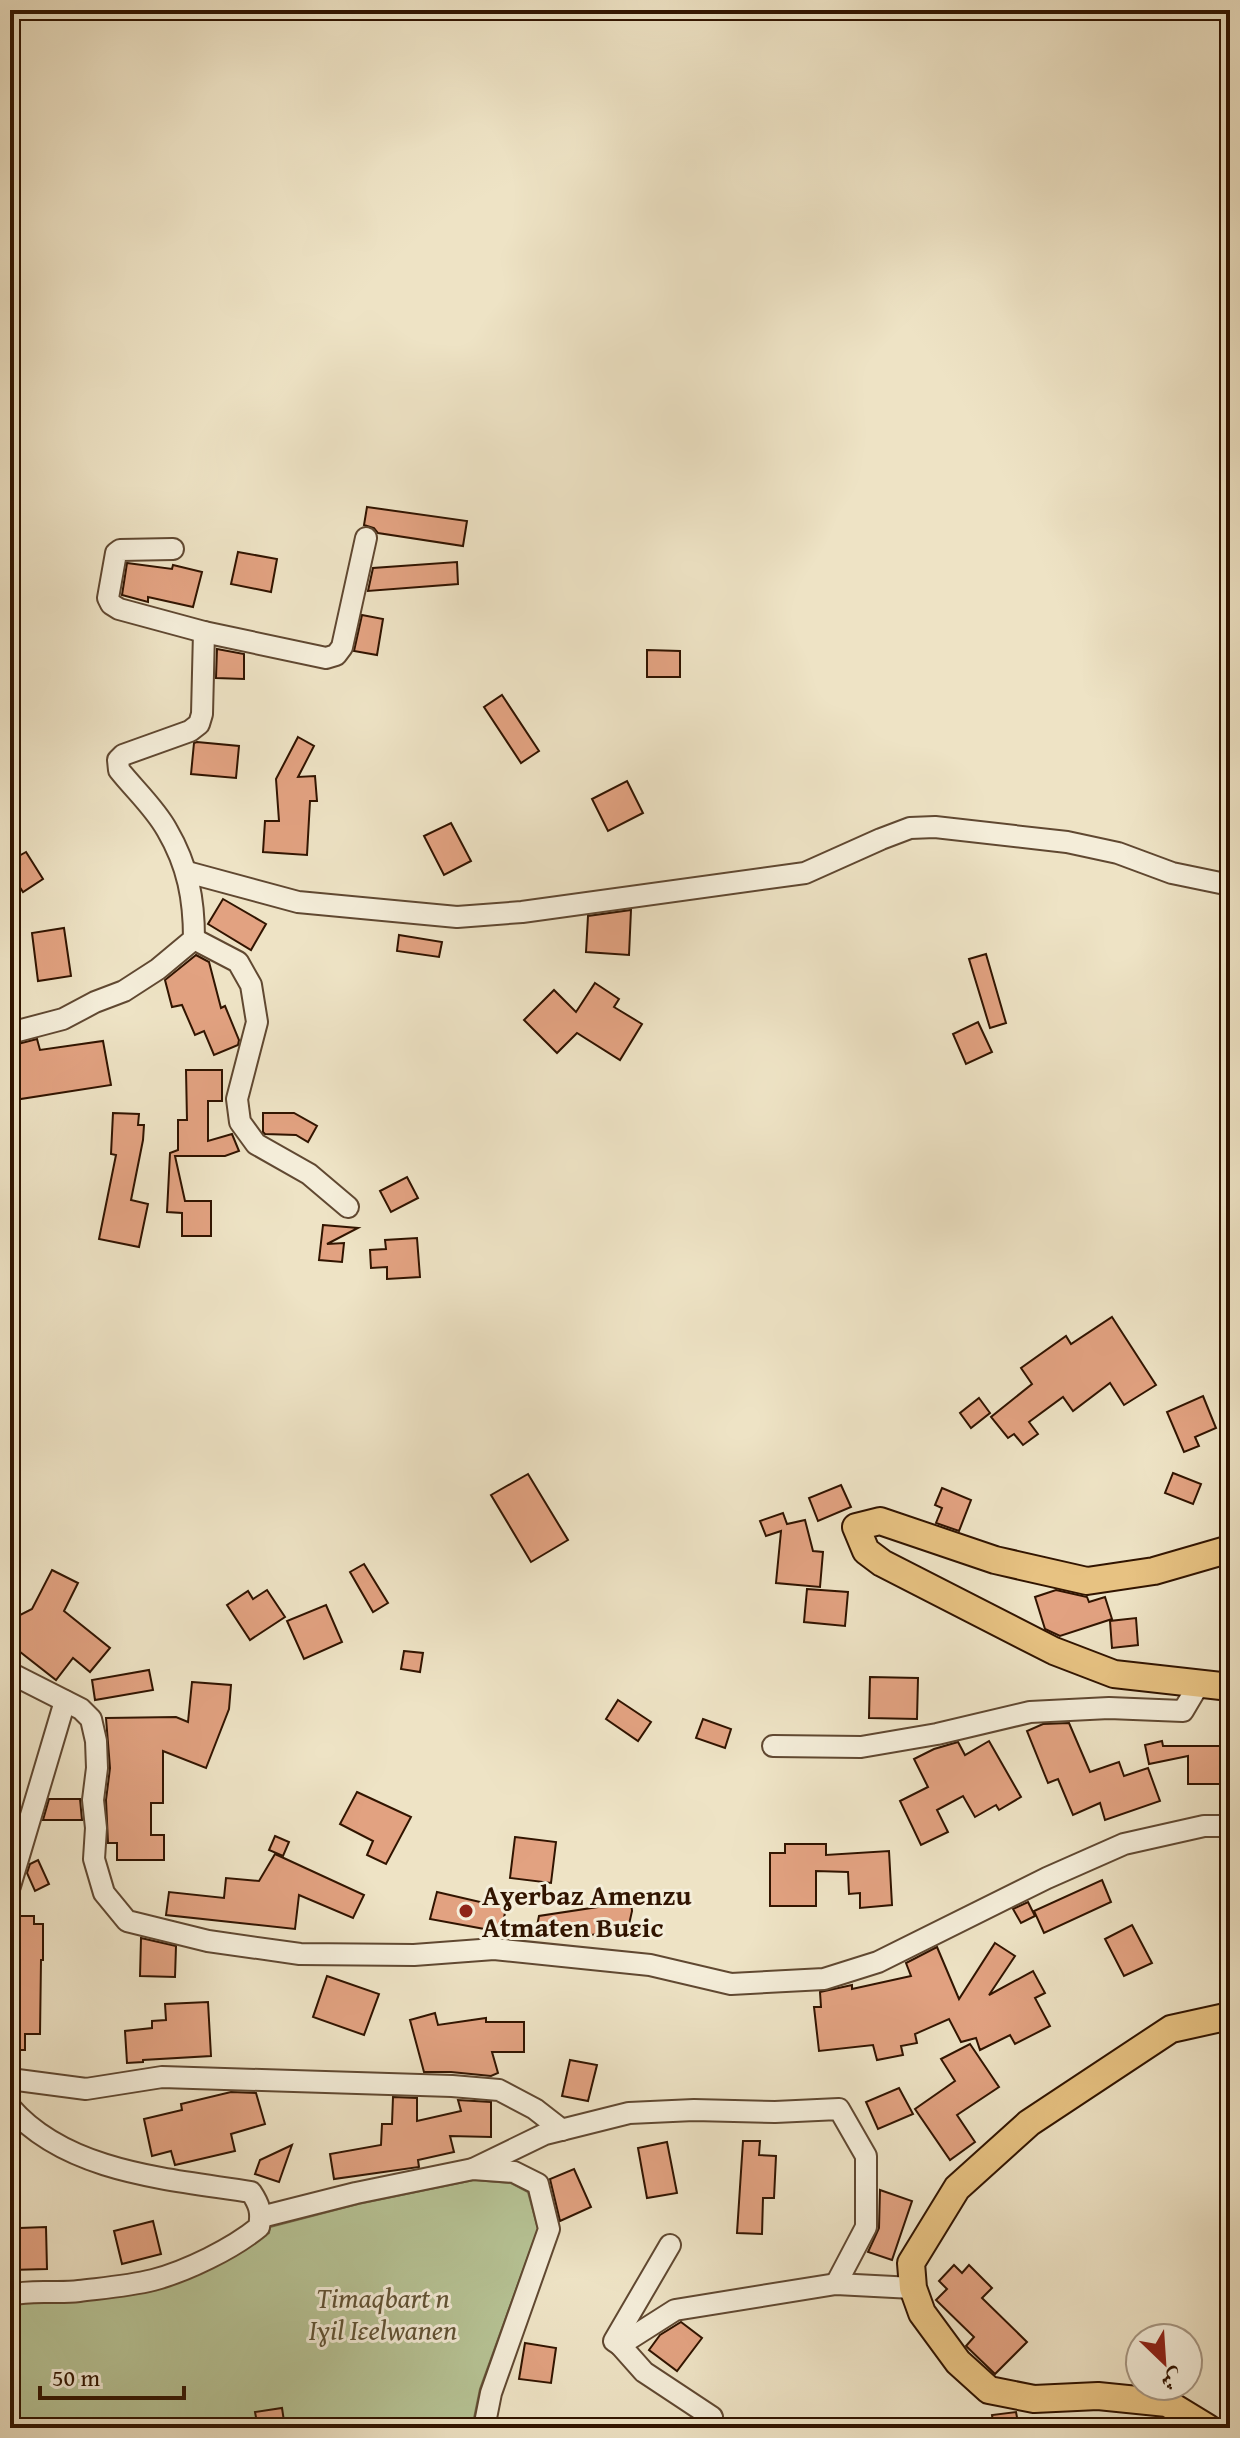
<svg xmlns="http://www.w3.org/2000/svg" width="1240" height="2438" font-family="'Gentium Book Plus',Amiri,serif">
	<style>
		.green { fill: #b7c496; stroke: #746c4b; stroke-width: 2 }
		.building { fill: #e2a281; stroke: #311400; stroke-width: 2 }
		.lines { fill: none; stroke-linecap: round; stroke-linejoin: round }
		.minor-casing { stroke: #604831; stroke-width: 24 }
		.major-casing { stroke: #311400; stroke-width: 30 }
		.minor { stroke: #f4edd9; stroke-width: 20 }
		.major { stroke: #e7c282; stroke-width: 26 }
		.poi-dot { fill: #8f2418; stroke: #f4edd9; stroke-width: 3 }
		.labels { text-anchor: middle; stroke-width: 6; stroke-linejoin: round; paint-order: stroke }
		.poi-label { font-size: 28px; font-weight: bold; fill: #311400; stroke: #f4edd9; text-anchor: start }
		.park-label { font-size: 28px; font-style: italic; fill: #605234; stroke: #f4edd9 }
	</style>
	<rect width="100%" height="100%" fill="#eee3c5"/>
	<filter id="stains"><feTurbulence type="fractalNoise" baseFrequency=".0025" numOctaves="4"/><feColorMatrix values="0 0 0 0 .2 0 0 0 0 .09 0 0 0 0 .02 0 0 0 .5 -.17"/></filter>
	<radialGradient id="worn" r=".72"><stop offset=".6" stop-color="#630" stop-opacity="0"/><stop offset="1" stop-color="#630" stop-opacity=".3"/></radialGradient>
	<polygon class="green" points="474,2180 511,2183 528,2192 538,2229 480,2389 472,2428 10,2428 10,2305 22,2302 77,2302 118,2295 209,2269 255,2243 269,2233 270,2227 358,2204"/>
	<g class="building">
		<polygon points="367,507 467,521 463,546 378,533 374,528 364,525"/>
		<polygon points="238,552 277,559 271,592 231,584"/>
		<polygon points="457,562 458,584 368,591 373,568"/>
		<polygon points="127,563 172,569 173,565 202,572 193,607 148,597 148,602 122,595"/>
		<polygon points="362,615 383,619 377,655 354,651"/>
		<polygon points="217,649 244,654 244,679 216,678"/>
		<polygon points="647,650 680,651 680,677 647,677"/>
		<polygon points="502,695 539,751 521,763 484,707"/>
		<polygon points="298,737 314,746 298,777 315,776 317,801 310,801 307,855 263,852 265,821 279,821 276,779"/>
		<polygon points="197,742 239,746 236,778 191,774 194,743"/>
		<polygon points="627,781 643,813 608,831 592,799"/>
		<polygon points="451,823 471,861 444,875 424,836"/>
		<polygon points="26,852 43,879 23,892 10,872 10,861"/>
		<polygon points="223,899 266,924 251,950 208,924"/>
		<polygon points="631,910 629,955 586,952 588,916"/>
		<polygon points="64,928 71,976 38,981 32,933"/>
		<polygon points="399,935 442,942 439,957 397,951"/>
		<polygon points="986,954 1006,1023 990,1028 969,959"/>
		<polygon points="196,955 209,962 221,1008 225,1006 239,1040 238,1045 214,1055 204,1031 195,1035 182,1005 172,1007 165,980"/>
		<polygon points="595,983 619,999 614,1007 642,1024 620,1060 577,1033 557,1053 524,1020 554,990 576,1012"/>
		<polygon points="978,1022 992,1052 966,1064 953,1034"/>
		<polygon points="37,1039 40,1050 103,1041 111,1085 14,1100 10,1078 10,1073 14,1072 10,1046"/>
		<polygon points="186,1070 222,1070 222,1101 208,1101 208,1141 232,1134 239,1151 225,1156 175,1156 185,1201 211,1201 211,1236 182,1236 182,1213 167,1212 170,1153 178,1150 178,1120 187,1120"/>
		<polygon points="113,1113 139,1114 138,1125 144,1125 143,1140 131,1200 148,1204 139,1247 99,1239 116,1155 111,1154"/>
		<polygon points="263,1113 294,1113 317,1126 308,1142 296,1135 265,1134 263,1132"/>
		<polygon points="407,1177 418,1198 391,1212 380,1191"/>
		<polygon points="323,1225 358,1228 327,1244 344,1243 342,1262 319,1260"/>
		<polygon points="417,1238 420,1277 387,1279 387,1267 371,1268 370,1250 386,1249 385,1240"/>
		<polygon points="1112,1317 1156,1385 1124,1405 1110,1383 1073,1411 1063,1397 1029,1422 1038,1434 1023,1445 1014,1434 1008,1438 991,1417 1032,1384 1021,1368 1066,1336 1071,1344"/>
		<polygon points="1203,1396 1216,1428 1195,1437 1199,1446 1184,1452 1167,1412"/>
		<polygon points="979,1398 990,1413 971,1428 960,1413"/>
		<polygon points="1173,1473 1201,1484 1193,1504 1165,1493"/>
		<polygon points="528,1474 568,1540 531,1562 491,1495"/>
		<polygon points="841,1485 851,1507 818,1521 809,1498"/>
		<polygon points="942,1488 971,1500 959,1531 936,1523 942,1508 935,1505"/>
		<polygon points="783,1513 787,1524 805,1520 813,1551 823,1552 820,1587 776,1583 781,1531 766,1536 760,1521"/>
		<polygon points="364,1564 388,1603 373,1612 350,1572"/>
		<polygon points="52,1570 78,1583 64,1611 110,1648 90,1672 73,1658 56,1680 10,1644 10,1620 32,1609"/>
		<polygon points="807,1589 848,1592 845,1626 804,1622"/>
		<polygon points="267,1590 285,1617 250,1640 227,1605 248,1591 253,1599"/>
		<polygon points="1056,1590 1087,1597 1089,1602 1105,1597 1112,1619 1060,1636 1045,1629 1035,1597"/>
		<polygon points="326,1605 342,1642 304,1659 287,1621"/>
		<polygon points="1136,1618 1138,1645 1112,1648 1110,1621"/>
		<polygon points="404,1651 423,1653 420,1672 401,1669"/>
		<polygon points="149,1670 153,1690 95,1700 92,1680"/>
		<polygon points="870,1677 918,1678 917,1719 869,1718"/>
		<polygon points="192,1682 231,1685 229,1709 206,1768 163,1751 163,1803 151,1803 151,1835 164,1835 164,1860 117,1860 117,1843 108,1843 106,1800 110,1768 106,1718 176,1717 188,1722"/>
		<polygon points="618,1700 651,1722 638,1741 606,1719"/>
		<polygon points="703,1719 731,1729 725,1748 696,1738"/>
		<polygon points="1069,1723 1090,1772 1119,1762 1124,1776 1148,1768 1160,1801 1105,1820 1100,1803 1073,1815 1058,1779 1048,1783 1027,1731 1043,1724"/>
		<polygon points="989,1741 1021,1797 999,1810 996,1805 975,1817 963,1796 937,1810 948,1832 921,1845 900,1801 928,1787 914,1759 934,1749 958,1742 965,1755"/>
		<polygon points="1162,1741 1163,1746 1230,1746 1230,1784 1188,1784 1188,1756 1149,1764 1145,1745"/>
		<polygon points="357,1792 411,1817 386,1864 367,1855 373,1841 340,1824"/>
		<polygon points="49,1799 80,1799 82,1820 43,1820"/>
		<polygon points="275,1836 289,1842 283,1856 269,1850"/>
		<polygon points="515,1837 556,1842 551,1883 510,1878"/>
		<polygon points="785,1844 826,1844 826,1855 889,1851 892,1905 860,1908 860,1893 849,1894 848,1872 816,1871 816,1906 770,1906 770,1853 785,1853"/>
		<polygon points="275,1854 364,1895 353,1918 299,1895 295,1929 166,1915 169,1892 224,1898 226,1878 259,1881"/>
		<polygon points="38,1860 49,1884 35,1891 27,1873 30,1864"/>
		<polygon points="1102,1880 1111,1902 1044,1933 1034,1911"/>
		<polygon points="437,1892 506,1908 501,1932 430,1919"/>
		<polygon points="631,1902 632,1911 628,1929 585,1936 585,1932 558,1936 536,1931 539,1916"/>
		<polygon points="1028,1902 1035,1916 1021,1923 1013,1909"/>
		<polygon points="10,1916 34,1916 34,1924 43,1924 43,1960 41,1960 40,2034 25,2034 25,2050 10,2050"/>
		<polygon points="1132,1925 1152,1963 1124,1976 1105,1939"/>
		<polygon points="141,1938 176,1946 175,1977 140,1976"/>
		<polygon points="995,1943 1015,1956 989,1995 1033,1971 1045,1993 1035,1998 1050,2026 1015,2044 1010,2035 980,2050 976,2038 961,2042 949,2019 915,2034 917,2043 901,2046 903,2055 877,2060 873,2045 819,2051 814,2007 821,2007 820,1992 852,1985 852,1989 911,1976 906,1963 937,1947 959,1999"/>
		<polygon points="327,1976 379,1994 364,2035 313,2017"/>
		<polygon points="208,2002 211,2056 143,2060 143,2062 127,2063 125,2031 152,2028 152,2021 166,2020 165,2004"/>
		<polygon points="435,2013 438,2025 486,2018 486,2022 524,2022 524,2052 492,2052 498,2073 491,2076 451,2072 424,2072 410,2020"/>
		<polygon points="970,2044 999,2087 957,2115 975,2142 950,2160 915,2109 955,2081 941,2059"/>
		<polygon points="570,2060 597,2065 588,2101 562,2096"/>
		<polygon points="899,2088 913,2114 878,2129 866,2102"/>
		<polygon points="231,2092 256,2093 265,2124 231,2134 235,2151 175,2165 171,2151 152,2156 144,2119 182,2110 181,2104"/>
		<polygon points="393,2097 417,2098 417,2121 461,2111 458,2100 491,2102 491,2137 450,2136 454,2152 418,2160 419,2167 334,2179 330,2154 381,2145 382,2124 392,2124"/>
		<polygon points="743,2141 760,2141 759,2155 776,2156 774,2198 763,2198 762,2234 737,2233"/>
		<polygon points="667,2142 677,2193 647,2198 638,2148"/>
		<polygon points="292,2145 279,2182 255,2174 260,2160"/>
		<polygon points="574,2169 591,2207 560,2221 550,2179"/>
		<polygon points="880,2190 912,2201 892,2260 868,2252 879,2228"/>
		<polygon points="153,2221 161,2254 122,2264 114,2231"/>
		<polygon points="46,2227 47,2269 10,2270 10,2241 20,2241 20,2228"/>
		<polygon points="954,2265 962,2273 969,2265 992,2288 982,2298 1027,2342 995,2374 966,2346 974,2337 936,2300 947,2289 939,2281"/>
		<polygon points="681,2322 702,2338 677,2371 649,2350 660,2335"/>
		<polygon points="525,2343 556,2348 551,2383 519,2379"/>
		<polygon points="282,2408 285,2428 258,2428 255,2412"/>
		<polygon points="1016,2412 1019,2428 994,2428 992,2415"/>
	</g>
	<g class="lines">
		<defs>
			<g id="minor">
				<polyline points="173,549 120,550 116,553 108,598 111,604 119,609 204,632 326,658 336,655 342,647 366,538"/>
				<polyline points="187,872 298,902 457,917 522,912 805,873 881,839 910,828 935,827 1067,842 1118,853 1172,873 1230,885"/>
				<polyline points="194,939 238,962 251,985 257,1022 237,1099 240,1122 256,1144 309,1174 348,1207"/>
				<path d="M10,1033L63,1019L95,1002L124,991L158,969L194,939C194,899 188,866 167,830C155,808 134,789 119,770L118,760L123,755L190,731L199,724L202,714L204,632"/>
				<polyline points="10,1673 81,1709 91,1719 96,1741 97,1768 93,1800 96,1828 94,1859 104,1893 127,1921 208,1941 300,1954 414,1955 494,1949 650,1965 731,1984 824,1979 878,1962 1047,1878 1124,1844 1204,1826 1230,1826"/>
				<polyline points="773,1746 861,1747 937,1734 1030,1712 1109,1708 1183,1711 1199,1684"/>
				<polyline points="10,1886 65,1701"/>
				<polyline points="10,2079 86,2089 162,2077 452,2086 499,2090 535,2109 562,2130"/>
				<path d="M10,2107C67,2173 170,2179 251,2192C259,2204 262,2212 259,2227C232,2249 187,2271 153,2280C129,2286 103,2288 79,2291C56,2294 32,2289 10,2295"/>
				<polyline points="473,2169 545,2134 629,2113 694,2110 775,2112 839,2109 866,2156 866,2227 836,2284"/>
				<polyline points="261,2217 356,2193 473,2169 514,2172 538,2184 549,2229 491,2393 484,2428"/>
				<polyline points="620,2345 614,2341 670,2245"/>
				<polyline points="712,2417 644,2372 620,2345 675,2310 836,2284 913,2288"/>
			</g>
			<g id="major">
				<polyline points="1230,1549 1154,1571 1087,1581 995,1560 880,1521 856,1527 866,1551 882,1563 1054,1651 1114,1674 1230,1687"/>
				<polyline points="1208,2428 1167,2403 1098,2396 1034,2399 989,2390 958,2362 922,2313 913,2288 911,2263 957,2188 1029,2123 1171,2029 1230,2016"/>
			</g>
		</defs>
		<use href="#minor" class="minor-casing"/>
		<use href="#major" class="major-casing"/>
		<use href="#minor" class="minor"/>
		<use href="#major" class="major"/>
	</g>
	<circle class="poi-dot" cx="466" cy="1911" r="8"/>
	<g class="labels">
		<g class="poi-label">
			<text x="482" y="1905">Aɣerbaz Amenzu<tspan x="482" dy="32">Atmaten Buɛic</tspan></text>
		</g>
		<g class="park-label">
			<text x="383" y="2308">Timaqbart n<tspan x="383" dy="32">Iɣil Iɛelwanen</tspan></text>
		</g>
	</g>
	<rect width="1240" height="2438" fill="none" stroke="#eee3c5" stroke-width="40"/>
	<rect x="12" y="12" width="1216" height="2414" fill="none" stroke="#311400" stroke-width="4"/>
	<rect x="20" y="20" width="1200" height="2398" fill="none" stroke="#311400" stroke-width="2"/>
	<g transform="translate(1164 2362) rotate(155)"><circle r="38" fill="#f4edd9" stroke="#a69682" stroke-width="2"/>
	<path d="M0-6L14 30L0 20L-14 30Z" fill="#8f2418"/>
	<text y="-12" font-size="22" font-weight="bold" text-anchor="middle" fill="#311400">ش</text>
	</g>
	<path d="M40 2386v12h144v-12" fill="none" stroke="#311400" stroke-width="4"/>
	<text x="52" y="2386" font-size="24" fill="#311400" stroke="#f4edd9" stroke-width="6" paint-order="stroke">50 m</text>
	<rect width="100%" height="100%" filter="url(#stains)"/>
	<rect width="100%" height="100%" fill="url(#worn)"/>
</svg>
